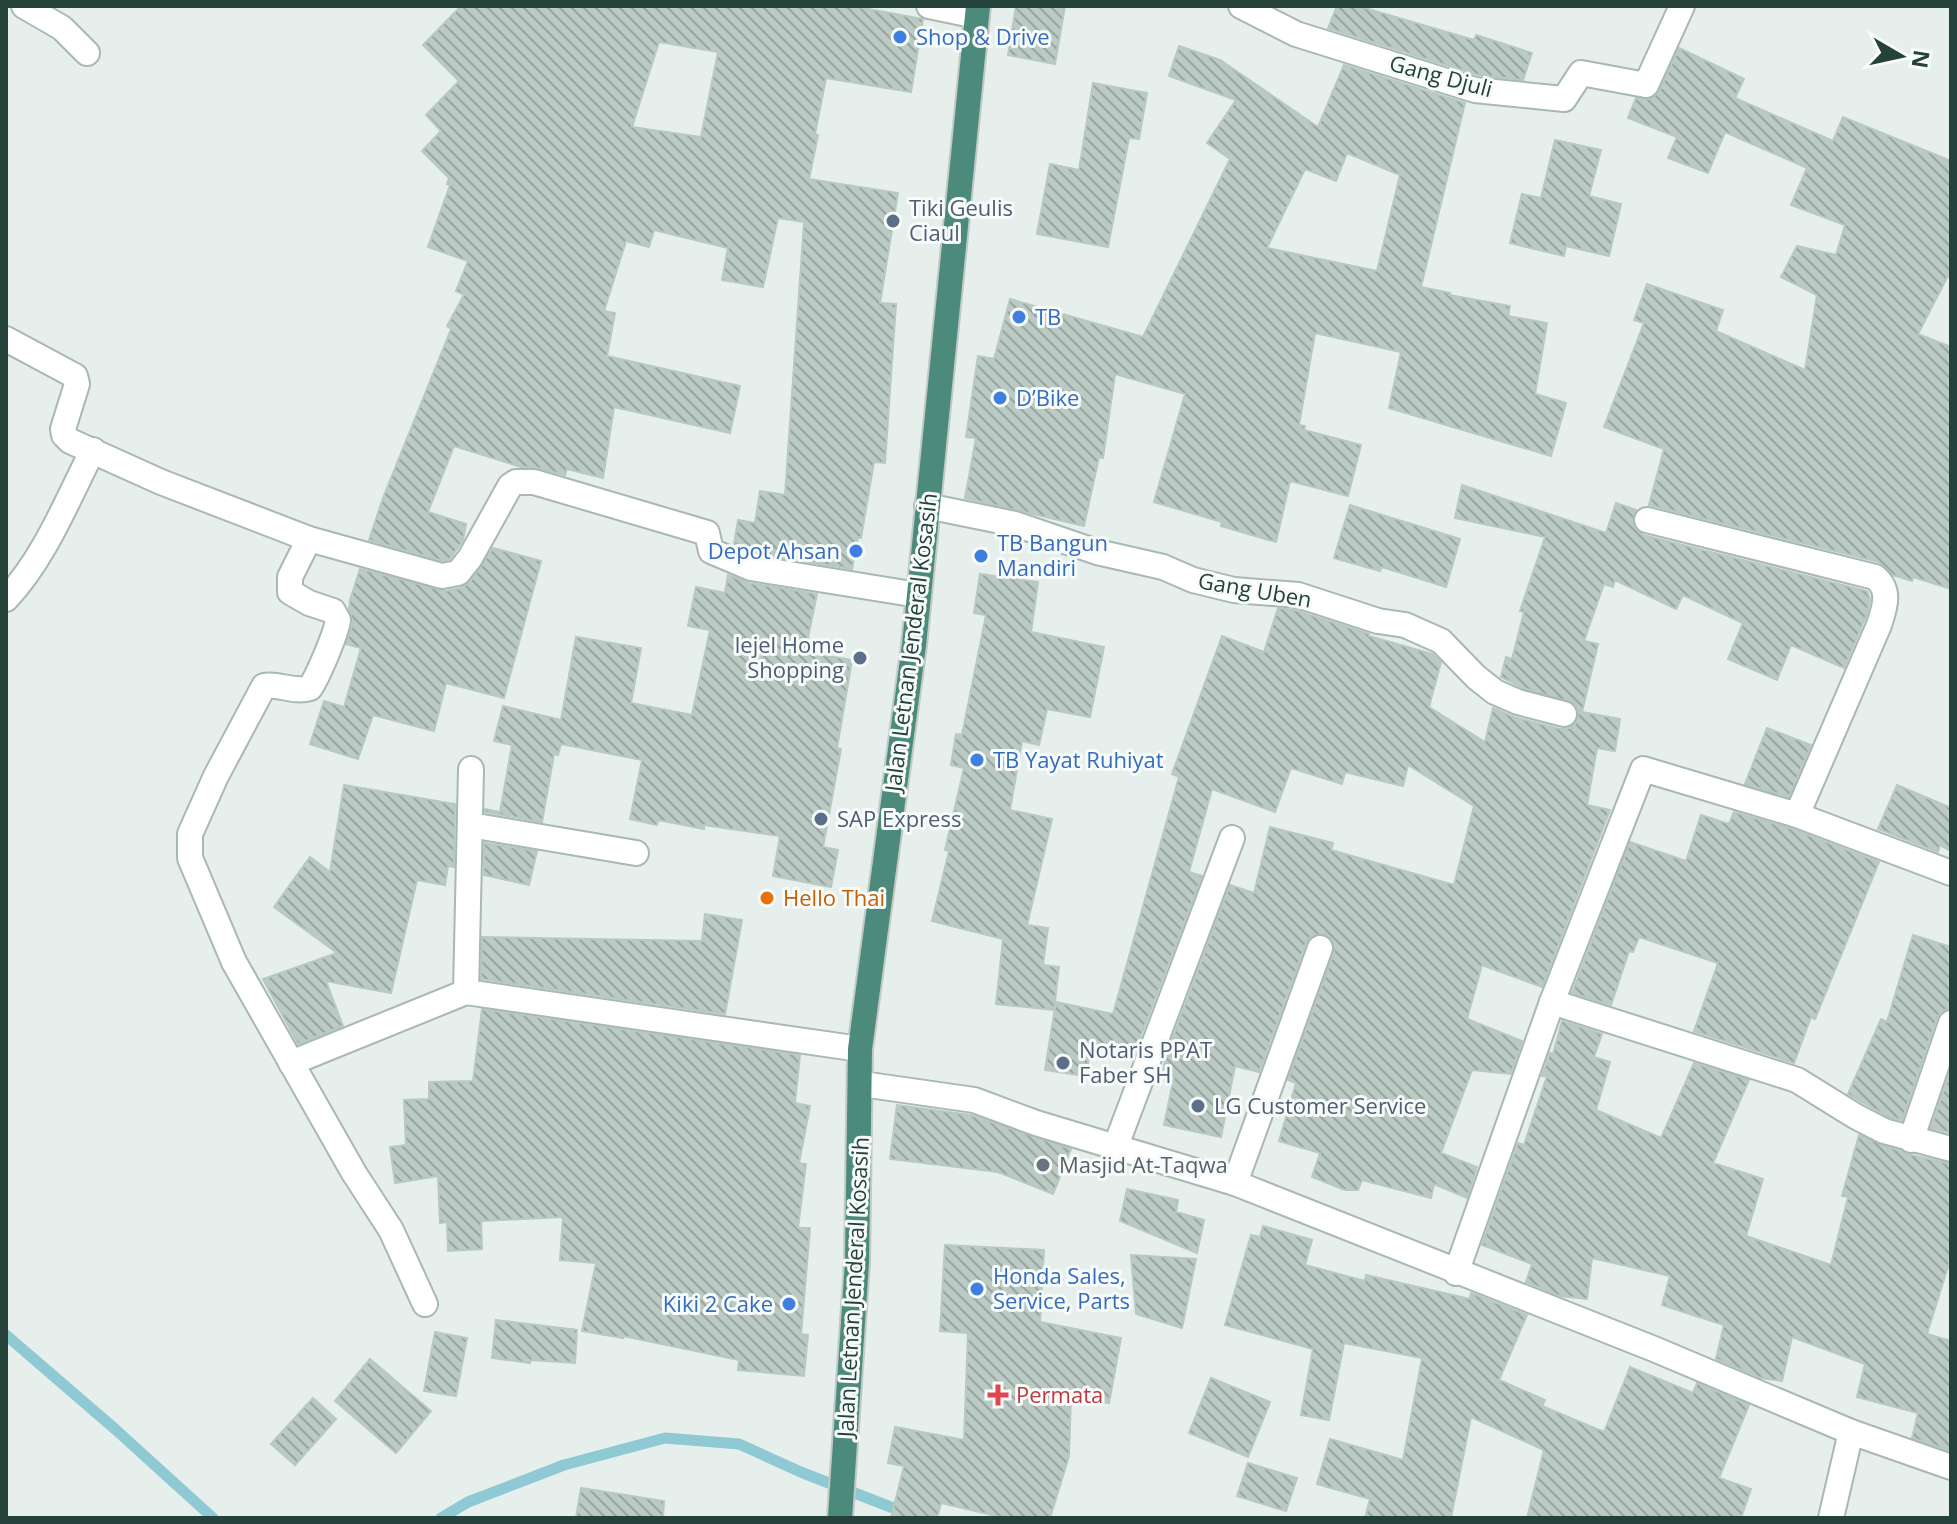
<svg xmlns="http://www.w3.org/2000/svg" width="1957" height="1524" font-family="'Open Sans',sans-serif">
	<style>
		.lines { fill: none; stroke-linecap: round; stroke-linejoin: round }
		.stream { stroke: #8ec9d4; stroke-width: 11 }
		.building { fill: url(#building-back-hatch); stroke: #b8c9c2; stroke-width: 2; fill-rule: evenodd }
		.minor-casing { stroke: #a8b8b2; stroke-width: 28 }
		.trunk-casing { stroke: #c2cac8; stroke-width: 28 }
		.minor { stroke: #fff; stroke-width: 24 }
		.trunk { stroke: #4c8a7c; stroke-width: 24 }
		.shop-dot { fill: #3f7fe0; stroke: #f7fbf9; stroke-width: 3 }
		.service-dot { fill: #5c6f8a; stroke: #f7fbf9; stroke-width: 3 }
		.food-dot { fill: #e8710a; stroke: #f7fbf9; stroke-width: 3 }
		.worship-dot { fill: #6b7280; stroke: #f7fbf9; stroke-width: 3 }
		.health-dot { fill: #e0444e; stroke: #f7fbf9; stroke-width: 3 }
		.labels { text-anchor: middle; stroke-width: 6; stroke-linejoin: round; paint-order: stroke }
		.shop-label { font-size: 22px; fill: #366cbe; stroke: #f7fbf9; text-anchor: start }
		.street-label { font-size: 22px; fill: #24423a; stroke: #f7fbf9 }
		.service-label { font-size: 22px; fill: #4e5e75; stroke: #f7fbf9; text-anchor: start }
		.food-label { font-size: 22px; fill: #c56008; stroke: #f7fbf9; text-anchor: start }
		.worship-label { font-size: 22px; fill: #5b616d; stroke: #f7fbf9; text-anchor: start }
		.health-label { font-size: 22px; fill: #be3a42; stroke: #f7fbf9; text-anchor: start }
	</style>
	<defs>
		<pattern id="building-back-hatch" width="6" height="6" patternUnits="userSpaceOnUse" patternTransform="scale(2)"><rect width="6" height="6" fill="#bbcac4"/><path d="M-1 5l2 2M0 0l6 6M5-1l2 2" fill="none" stroke="#98a6a0"/></pattern>
	</defs>
	<rect width="100%" height="100%" fill="#e6efeb"/>
	<g class="lines">
		<g class="stream">
			<polyline points="6,1335 115,1429 213,1518"/>
			<polyline points="441,1518 468,1502 564,1465 665,1438 739,1444 803,1473 919,1518"/>
		</g>
	</g>
	<g class="building">
		<path d="M461,6H852L923,19L911,92L826,78L815,134L818,135L809,179L898,193L880,303L896,304L885,463L874,462L861,538L858,537L852,569L755,553L734,544L738,520L755,523L760,491L785,495L804,222L778,218L763,287L722,280L728,248L654,230L649,247L626,241L604,311L615,313L607,356L740,386L730,433L614,407L603,478L567,469L565,475L538,468L521,467L454,446L428,512L466,524L463,540L450,559L443,561L369,540L383,498L451,329L447,326L464,295L456,291L468,261L428,247L450,185L447,184L449,178L422,151L441,131L426,115L459,81L423,45ZM659,42L718,52L701,137L632,127Z"/>
		<polygon points="1016,6 1065,6 1055,64 1008,55"/>
		<polygon points="1337,6 1358,6 1474,40 1476,35 1532,53 1523,80 1478,75 1328,28"/>
		<path d="M1179,46L1220,60L1318,127L1344,65L1465,103L1421,287L1450,293L1449,295L1510,306L1508,316L1547,323L1535,394L1566,403L1551,456L1389,408L1401,352L1315,333L1299,425L1305,426L1304,430L1361,445L1348,496L1290,481L1276,542L1221,526L1222,522L1154,502L1185,394L1115,374L1103,458L1099,457L1084,526L965,498L976,438L966,437L978,356L994,359L1010,299L1143,337L1230,159L1207,143L1236,100L1169,76ZM1347,153L1400,175L1377,271L1267,248L1305,169L1336,181Z"/>
		<polygon points="1679,48 1744,79 1735,98 1833,141 1843,117 1951,161 1951,270 1918,334 1951,347 1951,589 1913,577 1912,581 1893,575 1879,562 1649,505 1664,449 1604,427 1644,323 1634,320 1647,284 1723,310 1716,331 1805,370 1817,295 1781,277 1797,246 1836,255 1845,225 1791,205 1807,168 1725,132 1708,173 1668,158 1677,137 1628,118 1636,98 1650,99 1659,92"/>
		<polygon points="1093,83 1147,93 1139,139 1129,138 1108,247 1037,234 1050,164 1079,170"/>
		<polygon points="1555,140 1601,150 1589,196 1621,204 1609,256 1566,246 1564,256 1510,243 1522,194 1541,198"/>
		<polygon points="1462,485 1606,533 1616,503 1636,510 1633,525 1643,535 1867,591 1870,599 1867,614 1844,668 1791,645 1777,680 1728,659 1743,623 1683,595 1676,609 1615,580 1613,587 1604,584 1584,641 1598,644 1582,712 1620,719 1615,751 1597,748 1587,805 1610,810 1542,987 1482,965 1467,1019 1522,1041 1511,1074 1472,1070 1441,1153 1477,1167 1467,1198 1434,1184 1431,1198 1362,1180 1358,1190 1345,1190 1312,1177 1320,1153 1279,1141 1296,1083 1288,1080 1334,952 1332,939 1324,934 1311,936 1306,943 1259,1072 1235,1066 1221,1137 1164,1125 1174,1077 1162,1074 1166,1056 1230,885 1254,893 1270,827 1333,843 1331,850 1454,885 1474,806 1408,765 1403,786 1345,772 1342,784 1291,768 1275,812 1212,789 1189,872 1202,876 1135,1051 1091,1044 1086,1076 1045,1070 1056,1002 1113,1014 1179,777 1172,774 1222,636 1264,652 1278,608 1295,610 1369,634 1369,636 1432,654 1441,662 1429,707 1485,742 1493,708 1514,717 1560,729 1569,728 1575,724 1579,711 1574,703 1523,688 1501,677 1506,657 1512,659 1524,612 1520,611 1545,537 1455,518"/>
		<polygon points="1350,505 1460,539 1446,587 1382,567 1380,571 1334,558"/>
		<polygon points="493,548 541,561 504,698 446,683 434,731 373,715 358,759 310,744 324,701 344,707 361,648 346,644 353,623 349,609 350,600 360,569 445,591 461,588 470,582"/>
		<polygon points="980,574 1038,582 1031,632 1104,647 1090,717 1047,709 1039,745 1022,741 1010,810 1052,819 1027,925 1048,928 1043,965 1059,967 1054,1010 996,1004 1003,939 932,921 949,851 945,850 964,768 951,765 956,734 962,735 986,615 974,613"/>
		<polygon points="728,575 749,583 817,594 805,652 852,660 837,748 841,749 823,847 838,850 831,887 773,876 780,836 704,825 704,829 658,820 657,825 630,819 642,760 561,744 558,755 554,754 542,822 485,812 485,809 500,812 512,745 494,741 503,706 561,720 576,637 641,648 631,703 692,715 710,630 688,626 696,587 725,593"/>
		<polygon points="1767,728 1811,745 1789,797 1745,784"/>
		<polygon points="344,785 455,804 454,867 448,866 445,885 417,880 391,993 326,981 343,1026 298,1044 263,979 337,953 274,907 310,857 330,872"/>
		<polygon points="1897,785 1951,808 1951,851 1940,845 1938,852 1878,829"/>
		<polygon points="1734,812 1792,829 1879,862 1815,1019 1811,1017 1794,1063 1694,1031 1718,963 1639,937 1633,952 1629,951 1611,1005 1572,993 1630,842 1686,861 1701,815 1729,824"/>
		<polygon points="484,843 537,851 529,885 484,875"/>
		<polygon points="705,914 742,920 725,1014 481,979 482,937 702,941"/>
		<polygon points="1913,935 1951,947 1951,1008 1942,1011 1937,1018 1902,1120 1889,1117 1848,1094 1881,1019 1887,1022"/>
		<polygon points="482,1009 800,1055 795,1103 810,1106 799,1163 806,1164 798,1228 810,1228 801,1334 808,1335 804,1376 738,1370 739,1360 623,1336 623,1338 582,1331 596,1263 560,1260 563,1217 481,1221 482,1249 448,1251 447,1222 440,1223 438,1176 395,1183 390,1147 406,1145 404,1100 429,1099 429,1082 473,1081"/>
		<polygon points="1562,1021 1602,1034 1594,1057 1610,1062 1596,1110 1661,1138 1694,1063 1749,1080 1713,1163 1763,1179 1746,1236 1831,1265 1848,1197 1842,1196 1859,1135 1907,1154 1951,1164 1951,1257 1927,1334 1951,1341 1951,1451 1912,1438 1918,1413 1857,1397 1865,1364 1792,1337 1782,1381 1761,1378 1716,1359 1724,1325 1662,1305 1670,1276 1592,1258 1587,1299 1560,1296 1526,1282 1532,1264 1482,1245 1518,1143 1524,1145 1547,1076 1542,1076 1550,1053 1553,1054"/>
		<polygon points="1951,1069 1951,1133 1931,1128"/>
		<polygon points="897,1105 970,1115 1071,1149 1053,1194 998,1172 890,1159"/>
		<polygon points="1127,1189 1178,1200 1176,1212 1204,1220 1197,1253 1120,1221"/>
		<polygon points="1263,1226 1312,1240 1305,1265 1365,1281 1366,1275 1470,1299 1471,1293 1527,1315 1499,1380 1545,1400 1542,1406 1604,1432 1630,1367 1693,1393 1697,1383 1749,1405 1719,1478 1751,1489 1741,1518 1527,1518 1544,1450 1471,1417 1451,1518 1365,1518 1370,1499 1317,1484 1330,1439 1403,1460 1422,1358 1344,1343 1329,1420 1301,1415 1313,1349 1225,1325 1251,1235 1260,1237"/>
		<polygon points="945,1245 1044,1250 1040,1322 1121,1338 1109,1403 1071,1396 1069,1456 1050,1518 1005,1518 941,1503 937,1518 891,1518 904,1466 888,1463 895,1427 964,1440 968,1333 940,1331"/>
		<polygon points="1131,1255 1196,1259 1182,1328 1136,1314"/>
		<polygon points="496,1320 577,1330 575,1363 530,1360 530,1363 492,1358"/>
		<polygon points="435,1332 467,1338 456,1396 424,1391"/>
		<polygon points="370,1359 431,1411 396,1453 335,1401"/>
		<polygon points="1211,1378 1270,1402 1248,1457 1189,1433"/>
		<polygon points="313,1398 336,1419 295,1465 271,1444"/>
		<polygon points="1248,1463 1297,1478 1286,1511 1237,1496"/>
		<polygon points="581,1488 664,1501 663,1518 576,1518"/>
	</g>
	<g class="lines">
		<defs>
			<g id="minor">
				<polyline points="24,6 62,28 87,53"/>
				<polyline points="929,6 977,16"/>
				<polyline points="1241,6 1296,34 1475,90 1564,99 1581,73 1646,85 1682,6"/>
				<polyline points="6,339 75,376 77,384 63,429 64,435 70,441 161,482 309,539 442,576 458,573 470,558 510,486 516,482 534,482 707,533 711,551 751,568 918,595"/>
				<polyline points="927,506 1015,524 1097,552 1163,567 1193,580 1234,590 1298,595 1378,621 1405,625 1441,641 1476,677 1495,692 1518,702 1564,714"/>
				<path d="M1647,520L1875,577C1891,590 1885,607 1879,625L1797,815"/>
				<path d="M309,539L290,577V592L309,603L333,611L338,620C336,634 318,676 310,688C293,693 279,683 264,686L216,776L190,834V858L234,962L354,1173L391,1230L425,1304"/>
				<path d="M6,599C45,558 67,500 93,450"/>
				<polyline points="471,769 466,992 860,1049"/>
				<polyline points="470,825 636,853"/>
				<polyline points="1552,1002 1797,1080 1855,1116 1884,1131 1951,1149"/>
				<polyline points="291,1063 466,992"/>
				<polyline points="862,1084 974,1100 1036,1123 1235,1183 1654,1349 1851,1432 1951,1467"/>
				<polyline points="1911,1140 1951,1023"/>
				<polyline points="1115,1148 1232,838"/>
				<polyline points="1235,1183 1320,948"/>
				<polyline points="1456,1273 1552,1002 1643,769 1797,815 1951,873"/>
				<polyline points="1831,1518 1851,1432"/>
			</g>
			<polyline id="trunk" points="840,1518 857,1262 860,1049 914,645 978,6"/>
		</defs>
		<use href="#minor" class="minor-casing"/>
		<use href="#trunk" class="trunk-casing"/>
		<use href="#minor" class="minor"/>
		<use href="#trunk" class="trunk"/>
	</g>
	<g class="shop-dot">
		<circle cx="900" cy="37" r="8"/>
		<circle cx="1019" cy="317" r="8"/>
		<circle cx="1000" cy="398" r="8"/>
		<circle cx="856" cy="551" r="8"/>
		<circle cx="981" cy="556" r="8"/>
		<circle cx="977" cy="760" r="8"/>
		<circle cx="977" cy="1289" r="8"/>
		<circle cx="789" cy="1304" r="8"/>
	</g>
	<g class="service-dot">
		<circle cx="893" cy="221" r="8"/>
		<circle cx="860" cy="658" r="8"/>
		<circle cx="821" cy="819" r="8"/>
		<circle cx="1063" cy="1063" r="8"/>
		<circle cx="1198" cy="1106" r="8"/>
	</g>
	<circle class="food-dot" cx="767" cy="898" r="8"/>
	<circle class="worship-dot" cx="1043" cy="1165" r="8"/>
	<path class="health-dot" d="M994 1383h8v8h8v8h-8v8h-8v-8h-8v-8h8z"/>
	<g class="labels">
		<g class="shop-label">
			<text x="916" y="45">Shop &amp; Drive</text>
			<text x="1035" y="325">TB</text>
			<text x="1016" y="406">D’Bike</text>
			<text x="997" y="551">TB Bangun<tspan x="997" dy="25">Mandiri</tspan></text>
			<text x="840" y="559" text-anchor="end">Depot Ahsan</text>
			<text x="993" y="768">TB Yayat Ruhiyat</text>
			<text x="993" y="1284">Honda Sales,<tspan x="993" dy="25">Service, Parts</tspan></text>
			<text x="773" y="1312" text-anchor="end">Kiki 2 Cake</text>
		</g>
		<g class="street-label">
			<text transform="translate(1441 76) rotate(15)" y="8">Gang Djuli</text>
			<text transform="translate(1255 590) rotate(10)" y="8">Gang Uben</text>
			<text transform="translate(911 642) rotate(-83)" y="8">Jalan Letnan Jenderal Kosasih</text>
			<text transform="translate(853 1287) rotate(-87)" y="8">Jalan Letnan Jenderal Kosasih</text>
		</g>
		<g class="service-label">
			<text x="909" y="216">Tiki Geulis<tspan x="909" dy="25">Ciaul</tspan></text>
			<text x="844" y="653" text-anchor="end">lejel Home<tspan x="844" dy="25">Shopping</tspan></text>
			<text x="837" y="827">SAP Express</text>
			<text x="1079" y="1058">Notaris PPAT<tspan x="1079" dy="25">Faber SH</tspan></text>
			<text x="1214" y="1114">LG Customer Service</text>
		</g>
		<g class="food-label">
			<text x="783" y="906">Hello Thai</text>
		</g>
		<g class="worship-label">
			<text x="1059" y="1173">Masjid At-Taqwa</text>
		</g>
		<g class="health-label">
			<text x="1016" y="1403">Permata</text>
		</g>
	</g>
	<rect width="1957" height="1524" fill="none" stroke="#24423a" stroke-width="16"/>
	<g transform="translate(1901 56) rotate(99)" stroke="#f7fbf9" stroke-width="6" paint-order="stroke">
	<path d="M0-6L14 30L0 20L-14 30Z" fill="#24423a"/>
	<text y="-12" font-size="22" font-weight="bold" text-anchor="middle" fill="#24423a">N</text>
	</g>
</svg>
